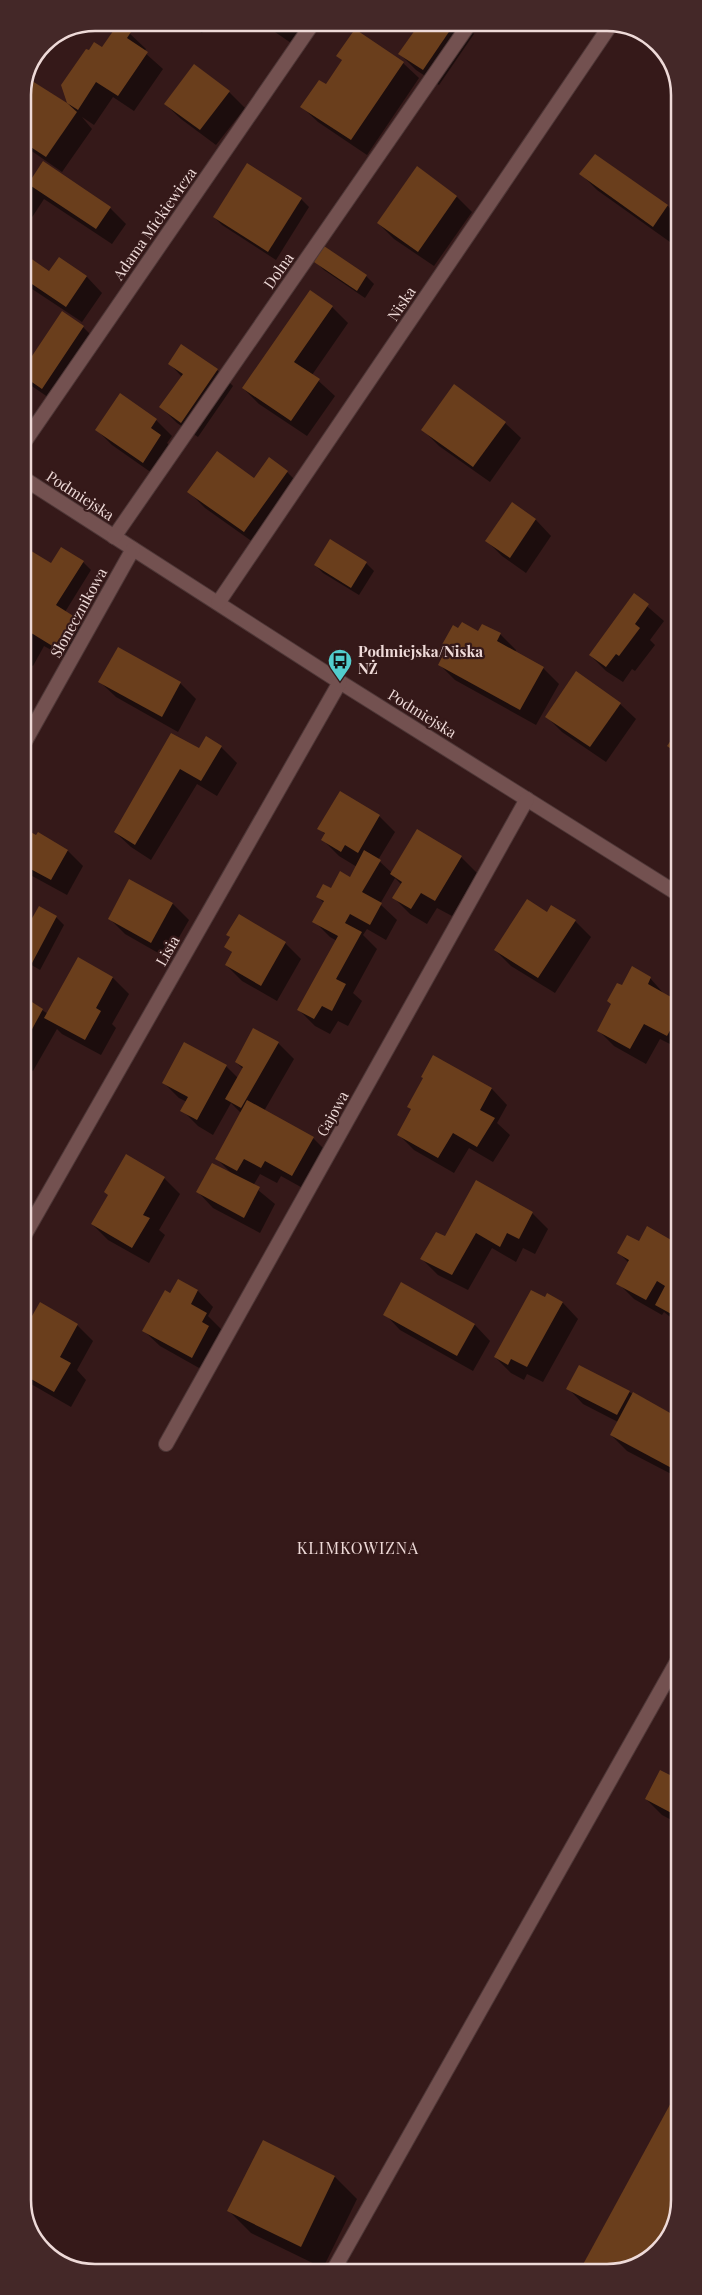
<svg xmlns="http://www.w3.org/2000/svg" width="702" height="2295" font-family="'Playfair Display',serif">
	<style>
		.shadow { fill: #0007 }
		.building { fill: #6a3e1c }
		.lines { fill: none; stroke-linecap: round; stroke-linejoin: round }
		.service-casing { stroke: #4e3737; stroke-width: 16 }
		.minor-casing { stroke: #4e3737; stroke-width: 16 }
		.service { stroke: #735150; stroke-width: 14 }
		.minor { stroke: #735150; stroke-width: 14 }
		.labels { text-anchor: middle; stroke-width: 4.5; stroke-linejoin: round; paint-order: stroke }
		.street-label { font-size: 15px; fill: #eedad8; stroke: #351919 }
		.poi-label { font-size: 15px; font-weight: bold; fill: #eedad8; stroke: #351919; text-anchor: start }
		.neighbourhood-label { font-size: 16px; letter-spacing: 1px; fill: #eedad8; stroke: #351919 }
		.rim { fill: none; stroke: #eedad8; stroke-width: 2.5 }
	</style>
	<rect width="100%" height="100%" fill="#351919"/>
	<g class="shadow">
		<polygon points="115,23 132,23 126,30 146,49 144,52 163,69 134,111 113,97 94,125 82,117 92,129 62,172 23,145 23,95 29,80 70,106 62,85 102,49 118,25"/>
		<polygon points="186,23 208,23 202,33"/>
		<polygon points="262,23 306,23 291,43"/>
		<polygon points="421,23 463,23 474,34 439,85 416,70 400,54"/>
		<polygon points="53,40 56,42 46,57 40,53 44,44"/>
		<polygon points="403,63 419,78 367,155 318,122 302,107 326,86"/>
		<polygon points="229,92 245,108 216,145 181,119 165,104"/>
		<polygon points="595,155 668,206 677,216 677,231 670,242 597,190 581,174"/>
		<polygon points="23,177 30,182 110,208 126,224 112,244 44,199 23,231"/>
		<polygon points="457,197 472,212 434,266 394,239 378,223"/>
		<polygon points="301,199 309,207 276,260 222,225 214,217"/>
		<polygon points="23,254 50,273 59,259 87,277 102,293 82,322 23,283"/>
		<polygon points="316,262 366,276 374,284 365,298 324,270"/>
		<polygon points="311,292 332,307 348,323 312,375 335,396 307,436 259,404 243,388"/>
		<polygon points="62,313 83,327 99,343 58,404 23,380 23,355 30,360"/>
		<polygon points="170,364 217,370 233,386 198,437 177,423 161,407 182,377"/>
		<polygon points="156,420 172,436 167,443 177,452 159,478 112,445 97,430"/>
		<polygon points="505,423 521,438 490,482 439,446 423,430"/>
		<polygon points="287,472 303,488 260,547 205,508 189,492"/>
		<polygon points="512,504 536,520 551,536 526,573 502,556 486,540"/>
		<polygon points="23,547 52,565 83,562 91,570 65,612 74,618 90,634 71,661 44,646 33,666 23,660"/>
		<polygon points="366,563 374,571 359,595 323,573 315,565"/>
		<polygon points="634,595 664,621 650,640 655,645 635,671 632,669 623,682 606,671 590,655"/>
		<polygon points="479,633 500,634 516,650 515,653 543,668 559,684 536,725 455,680 440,665 445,654 441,650"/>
		<polygon points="100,682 180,683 196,699 178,732 116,697"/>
		<polygon points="620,704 636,719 606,762 562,732 546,716"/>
		<polygon points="206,738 221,747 237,763 217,796 197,784 151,860 131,847 115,832 199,750"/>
		<polygon points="340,793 379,816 395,832 378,860 392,873 461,857 477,873 452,916 437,908 427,924 410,914 394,898 402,885 395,878 380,904 397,920 386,940 367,929 363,935 377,949 353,993 362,1001 348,1026 338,1021 330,1034 315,1026 299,1010 337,941 330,937 314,921 324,903 318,897 350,878 357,867 339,856 323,840 326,835 319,828"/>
		<polygon points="23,830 68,851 83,866 67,895 23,871"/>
		<polygon points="130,881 173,904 189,920 167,958 125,934 109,918"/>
		<polygon points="39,908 56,917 64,925 40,970 23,960 23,937"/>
		<polygon points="547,914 575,921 591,937 555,993 511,966 495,950"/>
		<polygon points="228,935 285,943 301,959 277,1001 242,981 226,965 233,953 226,947 231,938"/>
		<polygon points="78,959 113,978 129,994 112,1024 116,1028 101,1055 62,1034 57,1029 33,1071 24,1065 24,991 24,998 48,1014"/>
		<polygon points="650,978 665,995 678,1003 678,1048 660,1039 646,1064 614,1046 598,1030 623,987"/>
		<polygon points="278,1043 294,1059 264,1111 313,1138 329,1154 308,1191 281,1176 277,1183 260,1174 253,1186 275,1204 260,1233 213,1208 198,1192 232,1174 216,1158 241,1113 231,1103 213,1135 198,1126 182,1110 187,1102 179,1098 164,1083 185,1044 226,1066 238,1078 243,1069 236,1062"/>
		<polygon points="434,1057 492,1089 507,1105 497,1123 510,1135 493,1162 469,1148 454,1173 414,1150 398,1134 412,1110"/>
		<polygon points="164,1178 180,1194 159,1230 165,1235 149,1263 108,1240 92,1224"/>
		<polygon points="532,1213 548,1229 535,1254 523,1248 516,1262 492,1248 468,1290 438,1275 422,1259 445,1238"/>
		<polygon points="648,1228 678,1245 679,1324 664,1312 662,1315 634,1299 618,1283 629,1263 619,1253 640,1243"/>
		<polygon points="178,1281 198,1291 213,1307 208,1316 222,1330 208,1373 160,1346 144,1331"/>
		<polygon points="401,1284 475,1325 490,1341 473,1371 400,1330 385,1314"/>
		<polygon points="548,1295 563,1303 578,1319 543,1382 527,1374 524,1380 511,1373 495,1357"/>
		<polygon points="40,1304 77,1325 93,1341 77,1370 86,1380 71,1407 24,1380 24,1332"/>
		<polygon points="568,1388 629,1392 679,1419 679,1478 627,1451 611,1435 618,1422 583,1404"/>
		<polygon points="677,1776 679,1777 679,1824 662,1815 646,1799"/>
		<polygon points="679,2091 679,2200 664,2244 625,2270 581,2270"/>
		<polygon points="264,2142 335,2177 357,2199 323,2268 251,2233 229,2211"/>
	</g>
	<g class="building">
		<polygon points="420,23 455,23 423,70 398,54"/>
		<polygon points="118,24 131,32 127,38 148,52 118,96 96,82 78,110 67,103 61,85 86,49 89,50 94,42 102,47"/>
		<polygon points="355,29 404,62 351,140 300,107 319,80 326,84 342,60 336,56"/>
		<polygon points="194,64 230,91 200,130 164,104"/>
		<polygon points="29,79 67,103 77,112 46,157 23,142 23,95"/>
		<polygon points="595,154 668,205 653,227 579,174"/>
		<polygon points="43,161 111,207 96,229 28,184 23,192 23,176 30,181"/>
		<polygon points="247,163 302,198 268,252 213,217"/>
		<polygon points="417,166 457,196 418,252 377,223"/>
		<polygon points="324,246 367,275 357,291 314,262"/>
		<polygon points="23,253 49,271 59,257 87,276 66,307 23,278"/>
		<polygon points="310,290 333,306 294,362 320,379 291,421 242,388"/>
		<polygon points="62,311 84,326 42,389 23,376 23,354 30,359"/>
		<polygon points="181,344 218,369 181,423 159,407 183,374 168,364"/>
		<polygon points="454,384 506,422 473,467 421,430"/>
		<polygon points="120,393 157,419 151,428 161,435 143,463 95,430"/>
		<polygon points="217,451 254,478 269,457 288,471 244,532 187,492"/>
		<polygon points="512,502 536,519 510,558 485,541"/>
		<polygon points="330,539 367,562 351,588 314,565"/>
		<polygon points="23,546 51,563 61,547 84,561 56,605 75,617 62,640 60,638 54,647 28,631 23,639"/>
		<polygon points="634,593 649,604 635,624 640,628 619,656 616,654 606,667 589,655"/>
		<polygon points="462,622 478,631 482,624 501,633 497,641 544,667 520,710 438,665 444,653 439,650 453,625 458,628"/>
		<polygon points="118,647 181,682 162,717 98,682"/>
		<polygon points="576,671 621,703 590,747 545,717"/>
		<polygon points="678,730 678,754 667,746"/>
		<polygon points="171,733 199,748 206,736 222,746 201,781 180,769 135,845 114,832"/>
		<polygon points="340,791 380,815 358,853 345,845 341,852 321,840 325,833 317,829"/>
		<polygon points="23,828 36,835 38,832 68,850 51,880 23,865"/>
		<polygon points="417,829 462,856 435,901 421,893 411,909 392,898 402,882 390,874"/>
		<polygon points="364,850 381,860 362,892 382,903 370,925 350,914 345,923 362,932 336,979 346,984 332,1011 322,1006 314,1019 297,1010 338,936 312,922 324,901 316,897 323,884 331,888 340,871 350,877"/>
		<polygon points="129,879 173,903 151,943 108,919"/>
		<polygon points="527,899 547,912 551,905 576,920 538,978 494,950"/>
		<polygon points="39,906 57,916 32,963 23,958 23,934"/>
		<polygon points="239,914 286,942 261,986 225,965 232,952 224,947 230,937 226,935"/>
		<polygon points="78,957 113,977 96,1008 101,1011 85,1040 44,1018"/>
		<polygon points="632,966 651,977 648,984 678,1001 678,1016 667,1036 644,1024 630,1049 597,1031 611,1004 607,1001 617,983 622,985"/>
		<polygon points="24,997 43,1009 24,1044"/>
		<polygon points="253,1028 279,1042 241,1108 225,1099 243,1067 235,1062"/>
		<polygon points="184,1042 227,1065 197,1120 180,1111 188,1097 162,1083"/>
		<polygon points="433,1055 492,1088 480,1110 495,1118 477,1147 453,1133 438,1158 397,1135 411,1109 407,1107 423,1078 421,1077"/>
		<polygon points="247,1100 314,1137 292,1176 265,1161 261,1168 244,1159 237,1171 215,1159"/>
		<polygon points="126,1154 165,1177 143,1215 150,1218 132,1248 91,1224 108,1195 104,1192"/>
		<polygon points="212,1163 260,1187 244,1218 196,1192"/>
		<polygon points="476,1180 533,1212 519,1239 507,1233 500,1247 476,1233 452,1275 420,1259 436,1232 445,1236"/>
		<polygon points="647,1226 678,1244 678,1310 675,1316 655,1305 665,1286 657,1281 646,1300 616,1284 629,1260 617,1253 627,1235 639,1241"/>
		<polygon points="178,1279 198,1290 191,1304 207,1313 202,1322 209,1326 192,1358 142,1331 165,1290 170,1293"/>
		<polygon points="401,1282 475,1324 457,1356 383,1315"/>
		<polygon points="531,1290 545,1297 547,1293 563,1302 527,1367 511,1359 508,1365 494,1357"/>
		<polygon points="40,1302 78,1324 60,1357 71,1363 54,1392 24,1375 24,1330"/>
		<polygon points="579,1365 630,1391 617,1415 566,1389"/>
		<polygon points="633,1392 679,1418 679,1472 610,1435"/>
		<polygon points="660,1770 674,1777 676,1774 679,1776 679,1817 645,1799"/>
		<polygon points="679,2088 679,2200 663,2245 625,2270 580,2270"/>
		<polygon points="263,2140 335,2176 301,2247 227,2211"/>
	</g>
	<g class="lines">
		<defs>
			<polyline id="service" points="333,2271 679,1658"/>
			<g id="minor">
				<polyline points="23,444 313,23"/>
				<polyline points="23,478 340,682 678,894"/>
				<polyline points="114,537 470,23"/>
				<polyline points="218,603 612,23"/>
				<polyline points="23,745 133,549"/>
				<polyline points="24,1236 340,682"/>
				<polyline points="166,1444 527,799"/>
			</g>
		</defs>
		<use href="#service" class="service-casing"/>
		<use href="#minor" class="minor-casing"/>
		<use href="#service" class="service"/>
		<use href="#minor" class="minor"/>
	</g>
	<defs>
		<symbol id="bus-pin" viewBox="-11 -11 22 30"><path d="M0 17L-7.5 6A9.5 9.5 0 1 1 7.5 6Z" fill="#52cdcd" stroke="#351919"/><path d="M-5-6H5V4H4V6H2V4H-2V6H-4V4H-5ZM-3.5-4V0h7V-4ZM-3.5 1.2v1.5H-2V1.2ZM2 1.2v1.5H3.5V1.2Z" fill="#111"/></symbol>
	</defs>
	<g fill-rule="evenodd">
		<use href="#bus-pin" x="326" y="647" width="28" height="38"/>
	</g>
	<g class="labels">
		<g class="street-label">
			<text transform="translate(155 224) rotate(-55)" y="5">Adama Mickiewicza</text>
			<text transform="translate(279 271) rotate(-55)" y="5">Dolna</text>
			<text transform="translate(402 304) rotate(-56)" y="5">Niska</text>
			<text transform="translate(80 496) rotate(33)" y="5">Podmiejska</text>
			<text transform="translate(79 613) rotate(-61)" y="5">Słonecznikowa</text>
			<text transform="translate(422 714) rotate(32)" y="5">Podmiejska</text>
			<text transform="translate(168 951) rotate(-60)" y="5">Lisia</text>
			<text transform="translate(333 1114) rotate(-61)" y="5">Gajowa</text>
		</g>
		<g class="poi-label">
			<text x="358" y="657">Podmiejska/Niska<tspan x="358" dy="17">NŻ</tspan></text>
		</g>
		<g class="neighbourhood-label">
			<text x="358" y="1554">KLIMKOWIZNA</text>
		</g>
	</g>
	<path d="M0 0H702V2295H0ZM95 31H607A64 64 0 0 1 671 95V2200A64 64 0 0 1 607 2264H95A64 64 0 0 1 31 2200V95A64 64 0 0 1 95 31Z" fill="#442828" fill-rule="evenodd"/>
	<path class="rim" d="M95 31H607A64 64 0 0 1 671 95V2200A64 64 0 0 1 607 2264H95A64 64 0 0 1 31 2200V95A64 64 0 0 1 95 31Z"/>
</svg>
